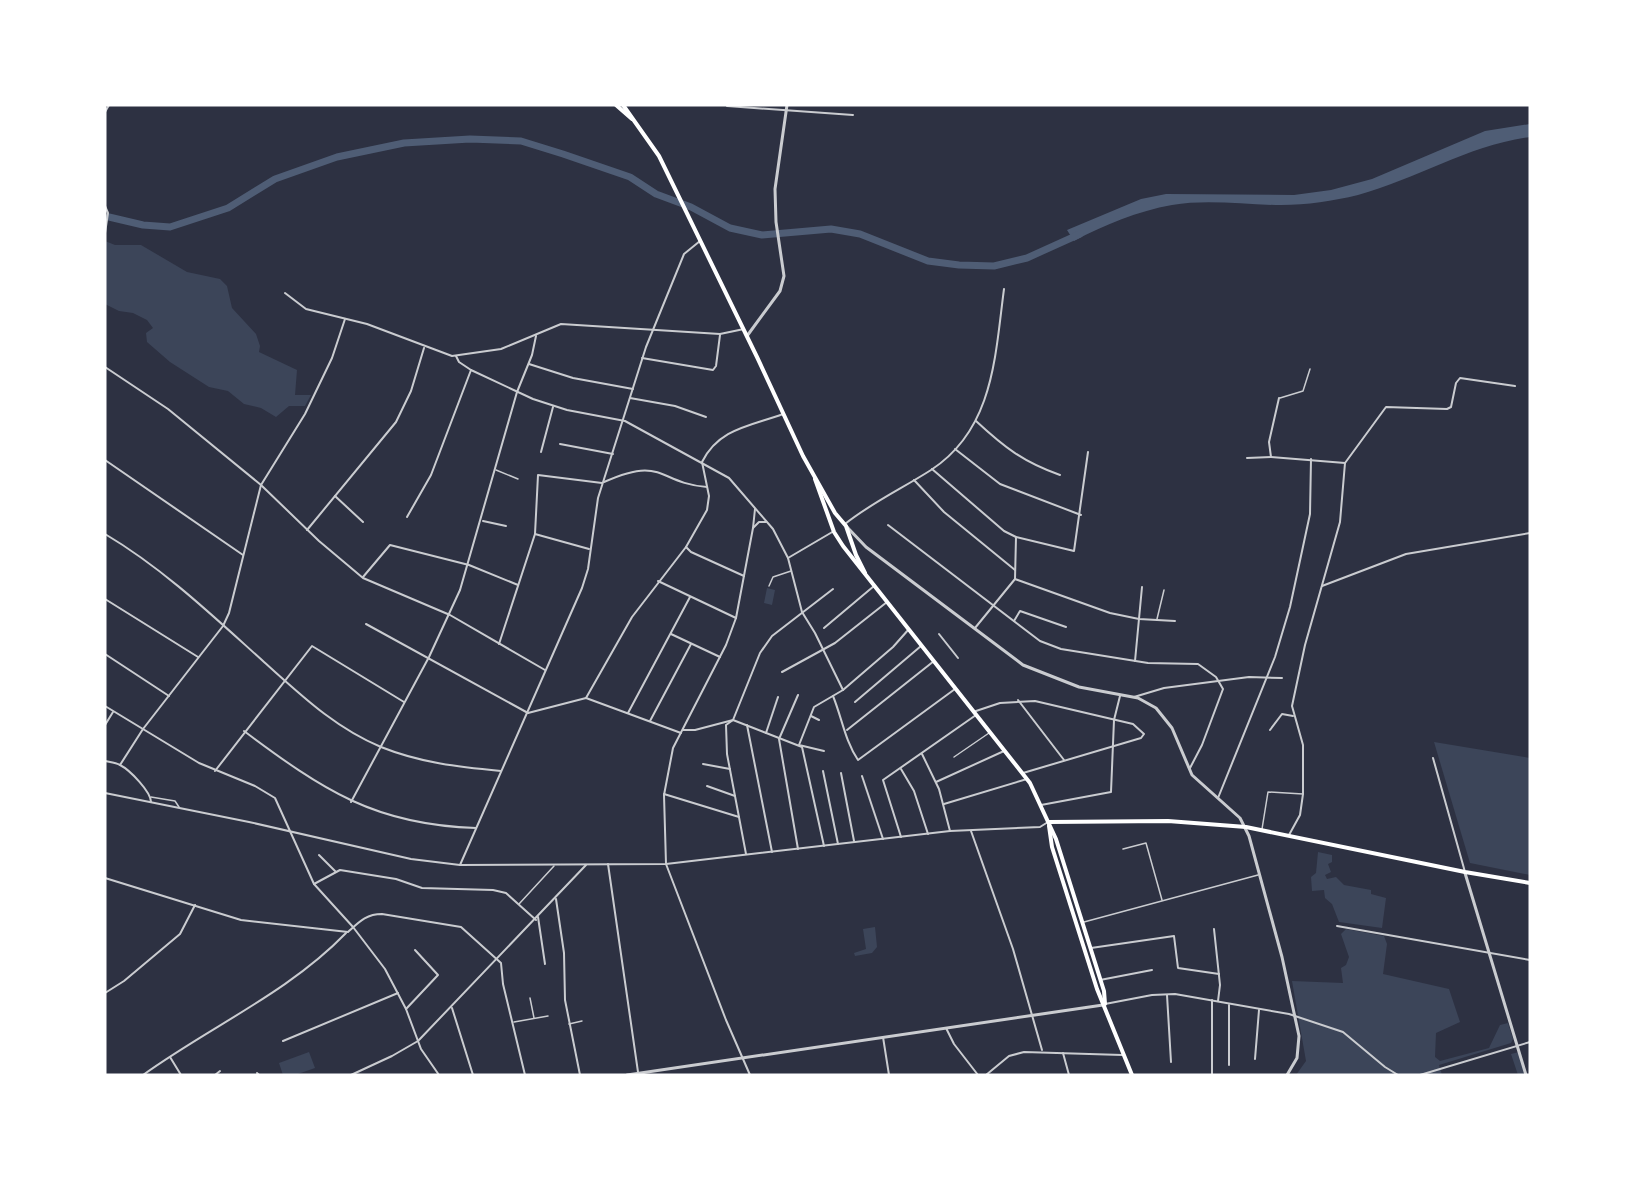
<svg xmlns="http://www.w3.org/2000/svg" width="1635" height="1180" font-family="'IBM Plex Serif',serif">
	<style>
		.green { fill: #3c4559 }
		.water { fill: #4f5d75 }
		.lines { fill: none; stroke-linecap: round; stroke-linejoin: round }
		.river { stroke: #4f5d75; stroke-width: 7 }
		.service { stroke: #caccd0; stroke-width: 1.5 }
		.minor { stroke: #caccd0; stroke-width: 2 }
		.tertiary { stroke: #caccd0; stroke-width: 3 }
		.primary { stroke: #fff; stroke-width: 4 }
	</style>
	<rect width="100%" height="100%" fill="#2d3142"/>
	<g class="green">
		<polygon points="105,241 115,245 141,245 187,272 220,279 227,286 232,308 256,334 260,346 259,352 297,370 295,395 311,395 305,406 289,406 276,417 261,408 244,404 228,391 209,387 170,362 147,342 146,333 153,328 147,320 133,313 119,311 105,304"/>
		<polygon points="767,588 775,590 772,605 764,603"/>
		<polygon points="1434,742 1530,758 1530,875 1470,863"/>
		<polygon points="1318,852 1332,855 1332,862 1328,864 1331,872 1325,875 1327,879 1336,877 1344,885 1371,890 1371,894 1386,898 1382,928 1339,922 1332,904 1325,898 1324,890 1312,891 1311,877 1316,873"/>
		<polygon points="875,927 877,947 872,953 855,956 854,953 866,949 863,929"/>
		<polygon points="1346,929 1384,936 1387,944 1383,974 1449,989 1460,1022 1436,1033 1435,1057 1440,1061 1489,1048 1500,1025 1508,1023 1513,1039 1511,1043 1439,1065 1442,1075 1296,1075 1306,1061 1292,981 1343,983 1341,968 1346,965 1349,957 1341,934"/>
		<polygon points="309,1052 315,1068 295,1075 283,1075 279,1063"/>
		<polygon points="1519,1052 1526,1075 1518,1075 1511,1054"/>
	</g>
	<path class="water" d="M1530,124V137C1469,145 1417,179 1358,195C1333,201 1307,205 1281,205C1246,205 1208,199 1172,205C1138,211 1104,225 1074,241L1067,230L1141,199L1166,194L1294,195L1331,190L1372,179L1485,131Z"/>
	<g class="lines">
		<polyline class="river" points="109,217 143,225 170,227 228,208 275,179 337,157 404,143 470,139 521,141 563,154 630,177 656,194 691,207 730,228 762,235 831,229 860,234 928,261 959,265 994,266 1027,258 1080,234"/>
		<g class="service">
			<polyline points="1280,398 1303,391 1310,369"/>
			<polyline points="496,470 518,479"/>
			<polyline points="769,586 773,577 791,571"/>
			<polyline points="1157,619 1164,590"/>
			<polyline points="954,757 989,733"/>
			<polyline points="151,797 175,801 179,807"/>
			<polyline points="1262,829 1268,792 1303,794"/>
			<polyline points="1123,849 1146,843 1162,900"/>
			<polyline points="519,904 554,866"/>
			<polyline points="1084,922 1258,875"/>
			<polyline points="530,998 534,1018"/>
			<polyline points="514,1022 548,1016"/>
			<polyline points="569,1024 582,1021"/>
		</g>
		<g class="minor">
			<polyline points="727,106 853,115"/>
			<polyline points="105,112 109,105"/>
			<polyline points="105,206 108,213 105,233"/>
			<polyline points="285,293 306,309 367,324 452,356 501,349 561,324 720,334 744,329"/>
			<polyline points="456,356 459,362 471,370 533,399 567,410 625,421 729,478 773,529 788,558 802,612 815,633 843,690"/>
			<polyline points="642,358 713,370 716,366 720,335"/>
			<polyline points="529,364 573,378 633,389"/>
			<polyline points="105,367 168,409 261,485 319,541 363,578 450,615 545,670"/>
			<polyline points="630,398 675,406 706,417"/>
			<path d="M976,421C1004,447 1023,462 1060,475"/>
			<polyline points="560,444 613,454"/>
			<polyline points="955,449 1000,484 1081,515"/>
			<polyline points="541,452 553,407"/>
			<polyline points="1271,457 1269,442 1279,398"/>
			<polyline points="1247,458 1271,457 1345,463"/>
			<polyline points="105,460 243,555"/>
			<polyline points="932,469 1004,531 1016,537 1074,551 1088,452"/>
			<polyline points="914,480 944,512 1015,570"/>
			<path d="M604,482C664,455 657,483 707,487"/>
			<polyline points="335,496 363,522"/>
			<polyline points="407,517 431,475 471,370"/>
			<polyline points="483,521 506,526"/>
			<path d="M845,524C871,503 903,488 931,470C994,429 995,356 1004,289"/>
			<polyline points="888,525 1040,641 1061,649 1148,663 1198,664 1216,677 1223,689 1202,745 1190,768"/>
			<polyline points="753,528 759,522 766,522"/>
			<polyline points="307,530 396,422 411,391 424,348"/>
			<path d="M105,534C164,569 214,617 264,662C301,695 335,728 381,747C421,763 459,767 501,771"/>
			<polyline points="535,534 589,549"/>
			<polyline points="686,547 691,552 744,576"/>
			<polyline points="788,558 834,531"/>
			<polyline points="363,577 390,545 469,565 518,585"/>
			<polyline points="1015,579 1110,613 1139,619 1175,621"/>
			<polyline points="658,581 736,618"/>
			<polyline points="1322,586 1406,554 1530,533"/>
			<polyline points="105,599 198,657"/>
			<polyline points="1014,621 1020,611 1066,627"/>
			<polyline points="366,624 528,713"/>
			<polyline points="824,628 874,586"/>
			<polyline points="975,628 1015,579 1016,537"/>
			<polyline points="671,634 720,657"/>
			<polyline points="939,634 958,658"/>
			<polyline points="499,644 535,534 538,475 602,483"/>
			<polyline points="105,654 169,696"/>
			<polyline points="1135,661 1142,587"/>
			<polyline points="782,672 835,643 887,602"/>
			<polyline points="798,695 779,739 798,849"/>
			<path d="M833,696C842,718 845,741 858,760L955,689"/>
			<polyline points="1134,697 1164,688 1249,677 1282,678"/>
			<path d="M586,698L632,617L686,547L707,510L709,496L702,462C719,428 751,426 783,414"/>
			<polyline points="1018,700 1064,760"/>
			<polyline points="855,702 921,646"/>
			<polyline points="105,706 199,763 255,786 275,798 314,884 353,927 385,969 406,1009 421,1049 439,1075"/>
			<polyline points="973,712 1000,703 1035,701 1133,724 1144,734 1141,738 1023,773"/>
			<polyline points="528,713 586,698 681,733"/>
			<polyline points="628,713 690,597"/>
			<polyline points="811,716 819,720"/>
			<polyline points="650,721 691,644"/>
			<polyline points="105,725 113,712"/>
			<polyline points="747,725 772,852"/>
			<polyline points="683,730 695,730 733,720 802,747 824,846"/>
			<polyline points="847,730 934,661"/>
			<polyline points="1270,730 1282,714 1293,716"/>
			<path d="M244,731C323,790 375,825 476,828"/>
			<polyline points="766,733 778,697"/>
			<polyline points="824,751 799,745 814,707 843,690 893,647 909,629"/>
			<polyline points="922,754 939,789 950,831"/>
			<polyline points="1433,758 1465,872"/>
			<path d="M105,761C109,762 116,763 120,765C130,770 151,792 151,802"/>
			<polyline points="703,764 730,769"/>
			<polyline points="120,765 143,729 223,626 229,613 261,485 305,414 332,358 345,319"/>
			<polyline points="901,769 914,791 928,834"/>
			<polyline points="215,771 312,646 404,702"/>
			<polyline points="823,771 838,844"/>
			<polyline points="841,773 854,841"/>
			<polyline points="862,776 883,839"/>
			<polyline points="936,782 1004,751"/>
			<polyline points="707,786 735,796"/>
			<polyline points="105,793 249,822 411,859 460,865 666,864 950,831 1040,827 1048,822"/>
			<polyline points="664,794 739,817"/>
			<polyline points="1218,798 1275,657 1290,607 1310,514 1311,459"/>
			<polyline points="351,802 429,657 460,590 517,392 532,355 536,336"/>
			<polyline points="944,804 1027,779"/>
			<polyline points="1041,805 1111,792 1114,720 1120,696"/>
			<polyline points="971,831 1013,949 1042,1050"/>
			<polyline points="1289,835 1300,815 1303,794 1303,745 1292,706 1305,645 1340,522 1345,463 1386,407 1447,409 1451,407 1456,383 1460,378 1515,386"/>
			<polyline points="901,837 883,780 976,715"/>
			<polyline points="746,854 727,754 726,725 733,720 760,653 772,636 833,589"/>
			<polyline points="319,855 336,872"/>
			<polyline points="608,864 638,1072"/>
			<polyline points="460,865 582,588 588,569 598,498 646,347 684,254 700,241"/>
			<path d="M105,878L241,920L348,932C359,922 366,914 382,914L461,927L501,963L503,984L525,1075"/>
			<polyline points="314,884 340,870 396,879 422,888 493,890 506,893 536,920"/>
			<polyline points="556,899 564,953 565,1000 580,1075"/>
			<polyline points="538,917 545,964"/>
			<polyline points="1337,926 1530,960"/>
			<polyline points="1214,929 1220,985 1218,1001"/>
			<polyline points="1091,948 1174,936 1178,968 1219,974"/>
			<polyline points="1100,980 1152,970"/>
			<polyline points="105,993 124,981 180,934 195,905"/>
			<polyline points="1167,995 1171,1062"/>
			<polyline points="1105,1004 1152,995 1175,994 1289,1014 1343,1032 1385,1067 1398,1075"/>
			<polyline points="452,1008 473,1075"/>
			<polyline points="406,1009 438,975 415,950"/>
			<polyline points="946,1028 954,1044 978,1075"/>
			<polyline points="883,1037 889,1075"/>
			<polyline points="283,1041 398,993"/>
			<polyline points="1063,1053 1069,1075"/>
			<polyline points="170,1057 181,1075"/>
			<polyline points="1255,1059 1259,1010"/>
			<polyline points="1229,1065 1229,1005"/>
			<polyline points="257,1073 259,1075"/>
			<path d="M143,1075C211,1026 288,993 346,933"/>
			<polyline points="215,1075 220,1071"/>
			<polyline points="351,1075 392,1056 418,1041 586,865"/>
			<polyline points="750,1075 726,1020 666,864 664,795 673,748 726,645 736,618 753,528 755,509"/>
			<polyline points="986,1075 1009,1056 1024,1052 1122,1055"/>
			<polyline points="1212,1075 1212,1000"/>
			<polyline points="1420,1075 1530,1042"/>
		</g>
		<g class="tertiary">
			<polyline points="747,336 780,291 784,276 776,222 775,189 787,105"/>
			<polyline points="847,527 866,547 1023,665 1079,687 1138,698 1156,708 1172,728 1192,775 1240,818 1249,836 1282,957 1299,1036 1297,1058 1287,1075"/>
			<polyline points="1465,873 1526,1075"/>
			<polyline points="627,1075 1103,1005"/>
		</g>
		<g class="primary">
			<polyline points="616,105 632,119"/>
			<polyline points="623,105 659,156 757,357 803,456 835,513 846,526 856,555 865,573"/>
			<polyline points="815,479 834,532 843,546 1030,783 1056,839 1104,991 1105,1004"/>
			<polyline points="1049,822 1168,821 1246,827 1465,872 1530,883"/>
			<polyline points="1049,826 1052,847 1097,989 1132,1075"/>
		</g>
	</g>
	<rect width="1635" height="1180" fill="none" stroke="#ffffff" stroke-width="213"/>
</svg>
